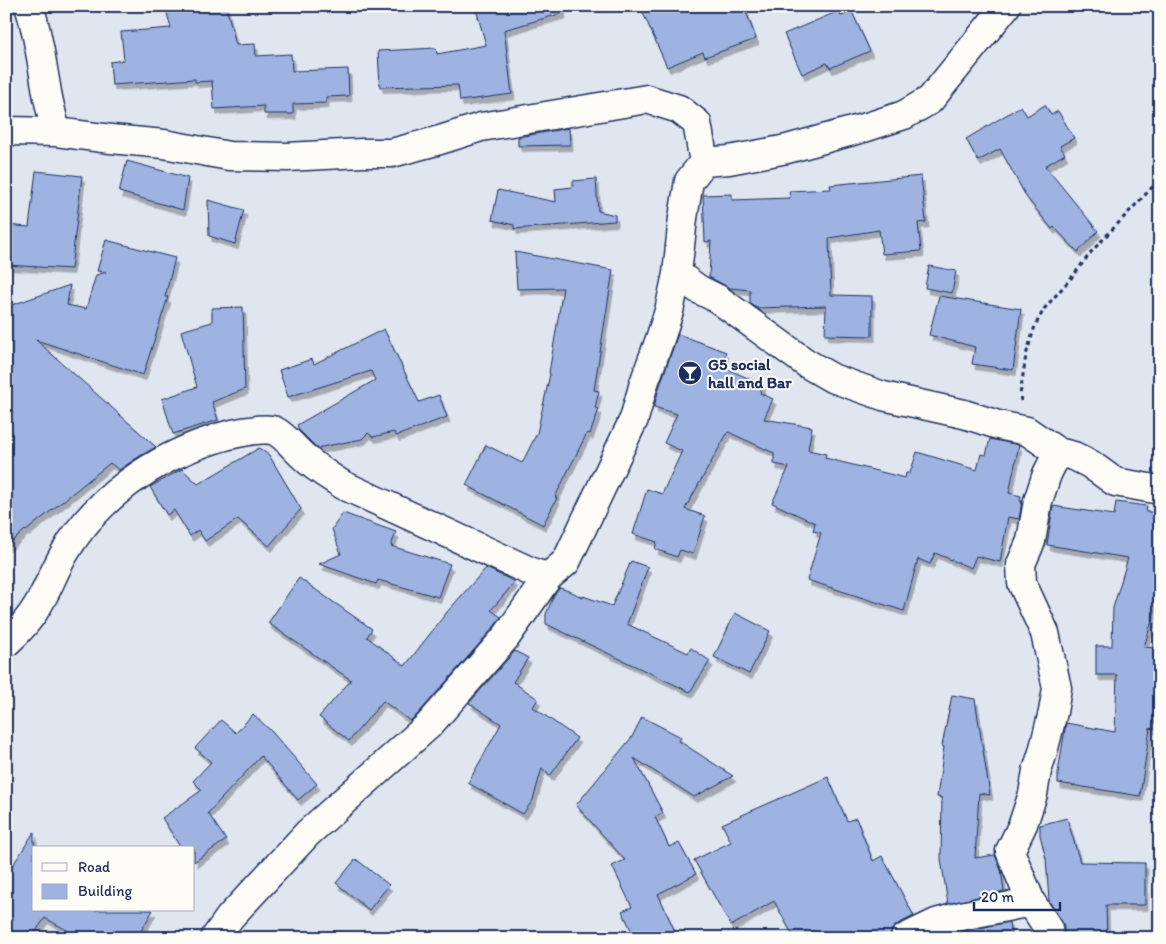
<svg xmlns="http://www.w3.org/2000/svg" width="1166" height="944" font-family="Itim,sans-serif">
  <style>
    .building { fill: #9eb3e1; stroke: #1b2f5e; filter: url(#shadow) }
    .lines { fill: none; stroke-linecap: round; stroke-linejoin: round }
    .minor-casing { stroke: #1b2f5e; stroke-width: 31 }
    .path { stroke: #1b2f5e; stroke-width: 3; stroke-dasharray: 4 4; stroke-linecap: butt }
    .minor { stroke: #fdfcf7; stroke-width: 28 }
    .labels { text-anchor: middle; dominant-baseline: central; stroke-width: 4; stroke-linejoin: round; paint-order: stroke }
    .poi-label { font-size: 16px; font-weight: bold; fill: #1b2f5e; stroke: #fdfcf7; text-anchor: start }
  </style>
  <defs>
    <filter id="shadow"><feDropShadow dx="3" dy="5.5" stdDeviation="0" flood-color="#0004"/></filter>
  </defs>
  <rect width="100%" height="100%" fill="#e0e6f0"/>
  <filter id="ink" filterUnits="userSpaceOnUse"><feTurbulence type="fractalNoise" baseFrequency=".02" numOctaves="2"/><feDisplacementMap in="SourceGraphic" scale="10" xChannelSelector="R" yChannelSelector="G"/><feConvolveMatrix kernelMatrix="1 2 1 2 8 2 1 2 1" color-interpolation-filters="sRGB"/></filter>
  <g filter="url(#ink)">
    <!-- building -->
    <path class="building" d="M 165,6 L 226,6 L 236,45 L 255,44 L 256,56 L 291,54 L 292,71 L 348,69 L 349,96 L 326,97 L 326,103 L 293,104 L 293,114 L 264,114 L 264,106 L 214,109 L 212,81 L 195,82 L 195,79 L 112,85 L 110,62 L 124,60 L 121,32 L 171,28 Z
      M 475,6 L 562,6 L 563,13 L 504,30 L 512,94 L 460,101 L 458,85 L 380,87 L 378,51 L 436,48 L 437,54 L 486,45 Z
      M 640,6 L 744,6 L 756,39 L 705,57 L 703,52 L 667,67 Z
      M 839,11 L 841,16 L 852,12 L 870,51 L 830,68 L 827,63 L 802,74 L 784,34 Z
      M 1045,105 L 1051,115 L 1058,111 L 1074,138 L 1060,146 L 1065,154 L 1045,166 L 1098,231 L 1078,252 L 1054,227 L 1052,229 L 1027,198 L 1000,149 L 978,161 L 966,139 L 1021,106 L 1027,116 Z
      M 569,128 L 570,145 L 518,146 L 518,137 Z
      M 127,161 L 188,178 L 183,210 L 119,192 Z
      M 36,171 L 82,176 L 71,269 L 6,265 L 6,225 L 29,227 Z
      M 921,176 L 926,222 L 918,223 L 921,251 L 882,254 L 879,230 L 829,238 L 831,295 L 872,296 L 872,336 L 825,335 L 826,306 L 756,308 L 750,303 L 750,290 L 730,288 L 709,277 L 711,241 L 705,242 L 703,195 L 732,194 L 732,200 L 790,198 L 789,191 L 831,189 L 830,185 Z
      M 596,179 L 598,211 L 615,215 L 615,221 L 514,229 L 514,225 L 492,220 L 498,190 L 556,202 L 555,189 L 573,187 L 573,181 Z
      M 208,200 L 244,210 L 235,244 L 209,236 Z
      M 106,240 L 175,258 L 165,297 L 168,297 L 143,375 L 36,340 L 156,447 L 140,456 L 119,470 L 110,463 L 26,531 L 25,530 L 6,547 L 6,307 L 70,285 L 67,305 L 86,309 L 96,275 L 106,272 L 97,271 Z
      M 515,252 L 613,270 L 594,390 L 599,391 L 595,408 L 599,409 L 590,434 L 587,433 L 555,497 L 557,498 L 543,525 L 466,485 L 486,445 L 522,463 L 537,433 L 550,374 L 549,373 L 563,288 L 517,289 Z
      M 929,266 L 956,271 L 952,293 L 925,288 Z
      M 939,296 L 1021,309 L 1013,370 L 972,364 L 975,347 L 929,335 Z
      M 243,307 L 245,389 L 212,402 L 218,420 L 173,434 L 162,399 L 197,387 L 181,331 L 212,322 L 212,308 Z
      M 384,329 L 419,402 L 439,395 L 447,417 L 396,436 L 394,432 L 373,437 L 368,433 L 362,439 L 317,448 L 299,430 L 297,425 L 375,380 L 371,371 L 288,397 L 279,370 L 312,359 L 314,364 Z
      M 678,334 L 726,352 L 721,366 L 763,385 L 760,393 L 773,399 L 764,419 L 812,427 L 808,450 L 826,454 L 825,458 L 905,478 L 906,473 L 910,473 L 917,452 L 977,470 L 981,454 L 986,455 L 990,439 L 1019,445 L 1009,493 L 1021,496 L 1020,501 L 1022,501 L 1019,519 L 1008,517 L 1000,562 L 976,556 L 971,568 L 935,553 L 930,564 L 918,559 L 904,611 L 807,580 L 821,533 L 813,531 L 815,523 L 772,503 L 789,467 L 774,464 L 774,453 L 728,432 L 685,509 L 705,516 L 693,554 L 680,550 L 677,557 L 655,549 L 657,542 L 633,534 L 647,489 L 662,494 L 682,451 L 664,443 L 677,414 L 654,407 L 659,388 Z
      M 259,448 L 269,455 L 301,509 L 269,546 L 238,519 L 205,541 L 198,530 L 190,536 L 174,510 L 167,515 L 150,487 L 182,469 L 198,484 Z
      M 1116,502 L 1147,506 L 1146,512 L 1160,512 L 1160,594 L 1144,647 L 1157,648 L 1154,729 L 1150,728 L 1140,796 L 1058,783 L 1058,773 L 1066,723 L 1115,732 L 1117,675 L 1096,675 L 1096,646 L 1112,646 L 1113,608 L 1128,558 L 1047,545 L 1053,506 L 1114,515 Z
      M 343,513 L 396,532 L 391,546 L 450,564 L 438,597 L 378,580 L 376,584 L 319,564 L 341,554 L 332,529 Z
      M 631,561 L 648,567 L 627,624 L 688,653 L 691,648 L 710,661 L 690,692 L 546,624 L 546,614 L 554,595 L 560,588 L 574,593 L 583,598 L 583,596 L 612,606 Z
      M 486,568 L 515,582 L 491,610 L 501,617 L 494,627 L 418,714 L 410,721 L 383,701 L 349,741 L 319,717 L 351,680 L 268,623 L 299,578 L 372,629 L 367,637 L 405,666 L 447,612 Z
      M 735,613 L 770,631 L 749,674 L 714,657 Z
      M 515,651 L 528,658 L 513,682 L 538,699 L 533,707 L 577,738 L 550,776 L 542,768 L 533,800 L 523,814 L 468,783 L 501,724 L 469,703 Z
      M 952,695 L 975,699 L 990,795 L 979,793 L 975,858 L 995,855 L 1001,870 L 1004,891 L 948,904 L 941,859 L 942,798 L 937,797 L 944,747 L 942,746 Z
      M 253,714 L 272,732 L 317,784 L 298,800 L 261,756 L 208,813 L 226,840 L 194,862 L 194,848 L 181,848 L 162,818 L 202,790 L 193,781 L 211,762 L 195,748 L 221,720 L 236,733 Z
      M 642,717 L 681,737 L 679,741 L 733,776 L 694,797 L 634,758 L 663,813 L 655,817 L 669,847 L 679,843 L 696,874 L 658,894 L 678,938 L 635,938 L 622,911 L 632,907 L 612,866 L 625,860 L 576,805 L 632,737 Z
      M 828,777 L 847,821 L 856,818 L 873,861 L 882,856 L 914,916 L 898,924 L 892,929 L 890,938 L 794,938 L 774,901 L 731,926 L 694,860 L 731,842 L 722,824 Z
      M 1067,818 L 1080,862 L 1145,863 L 1145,905 L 1106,905 L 1107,938 L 1064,938 L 1064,926 L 1061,920 L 1049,901 L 1046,859 L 1040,835 L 1040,825 Z
      M 34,832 L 34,910 L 153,910 L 137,938 L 81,938 L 45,918 L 31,938 L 6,938 L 6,876 Z
      M 356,859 L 389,885 L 369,910 L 336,883 Z
      M 1009,922 L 1011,938 L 953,938 L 952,935 L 965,931 Z"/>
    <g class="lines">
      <!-- minor casing -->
      <g class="minor-casing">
        <path id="minor" d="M 29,6 C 38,32 41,59 46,86 C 48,102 53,117 56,132
          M 6,131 L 56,132 L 111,139 L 164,144 L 229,156 L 287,157 L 362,153 L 392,153 L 440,140 L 481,127 L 647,99 L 679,109 L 697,123 L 704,162
          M 677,274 L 698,289 L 718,299 L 806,363 L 832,378 L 883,396 L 964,414 L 998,425 L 1027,431 L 1058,452 L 1074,456 L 1090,464 L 1115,482 L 1160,490
          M 6,643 C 18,632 30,619 38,605 C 48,589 54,571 64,554 C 96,498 154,458 215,439 C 226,435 264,426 275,431 C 284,435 295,449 303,456 C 315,468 329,476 343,485 L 534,573 L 548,577
          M 215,938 L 230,917 L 308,833 L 429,725 L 506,637 L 548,577 L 566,562 L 634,419 L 644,383 L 660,339 L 669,311 L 677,274 L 683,218 L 689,181 L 704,162 L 729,160 L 787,149 L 867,127 L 904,115 L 930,100 L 1006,6
          M 905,938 L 936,923 L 961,916 L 1031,902
          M 1049,938 L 1048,928 L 1031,902 L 1010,851 L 1023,824 L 1033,794 L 1037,771 L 1043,752 L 1053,712 L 1057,688 L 1045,633 L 1022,583 L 1021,564 L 1031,541 L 1038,501 L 1047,474 L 1058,452"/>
      </g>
      <!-- path -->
      <path class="path" d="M 1021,401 L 1020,395 L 1026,355 L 1035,326 L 1044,309 L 1072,277 L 1092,251 L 1160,179"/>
      <!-- minor -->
      <use href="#minor" class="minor"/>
    </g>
  </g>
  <!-- icons -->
  <defs>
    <g id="bar-disc" transform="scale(1.25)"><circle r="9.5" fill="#1b2f5e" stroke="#fdfcf7"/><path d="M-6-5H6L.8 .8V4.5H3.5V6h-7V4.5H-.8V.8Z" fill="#fff"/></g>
  </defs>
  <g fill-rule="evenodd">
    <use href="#bar-disc" x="690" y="373"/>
  </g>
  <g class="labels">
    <!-- poi labels -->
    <g class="poi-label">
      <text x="708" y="364">G5 social<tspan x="708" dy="18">hall and Bar</tspan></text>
    </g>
  </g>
  <!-- margin -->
  <rect width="1166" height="944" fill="none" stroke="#fdfcf7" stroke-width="25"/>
  <rect x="12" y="12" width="1141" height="919" fill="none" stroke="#1b2f5e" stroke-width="2" filter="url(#ink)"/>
  <!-- legend -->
  <rect x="32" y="846" width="162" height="65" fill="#fdfcf7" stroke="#a3aaba"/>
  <rect x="42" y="863" width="25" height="8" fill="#fdfcf7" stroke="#a3aaba"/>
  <text x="78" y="872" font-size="15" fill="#1b2f5e">Road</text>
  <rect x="42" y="884" width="25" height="15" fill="#9eb3e1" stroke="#a3aaba"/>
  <text x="78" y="896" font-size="15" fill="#1b2f5e">Building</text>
  <!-- scale -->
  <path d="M974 902v8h86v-8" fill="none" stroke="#1b2f5e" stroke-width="2.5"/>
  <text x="981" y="902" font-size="15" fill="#1b2f5e" stroke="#fdfcf7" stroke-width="4" paint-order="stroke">20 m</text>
</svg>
